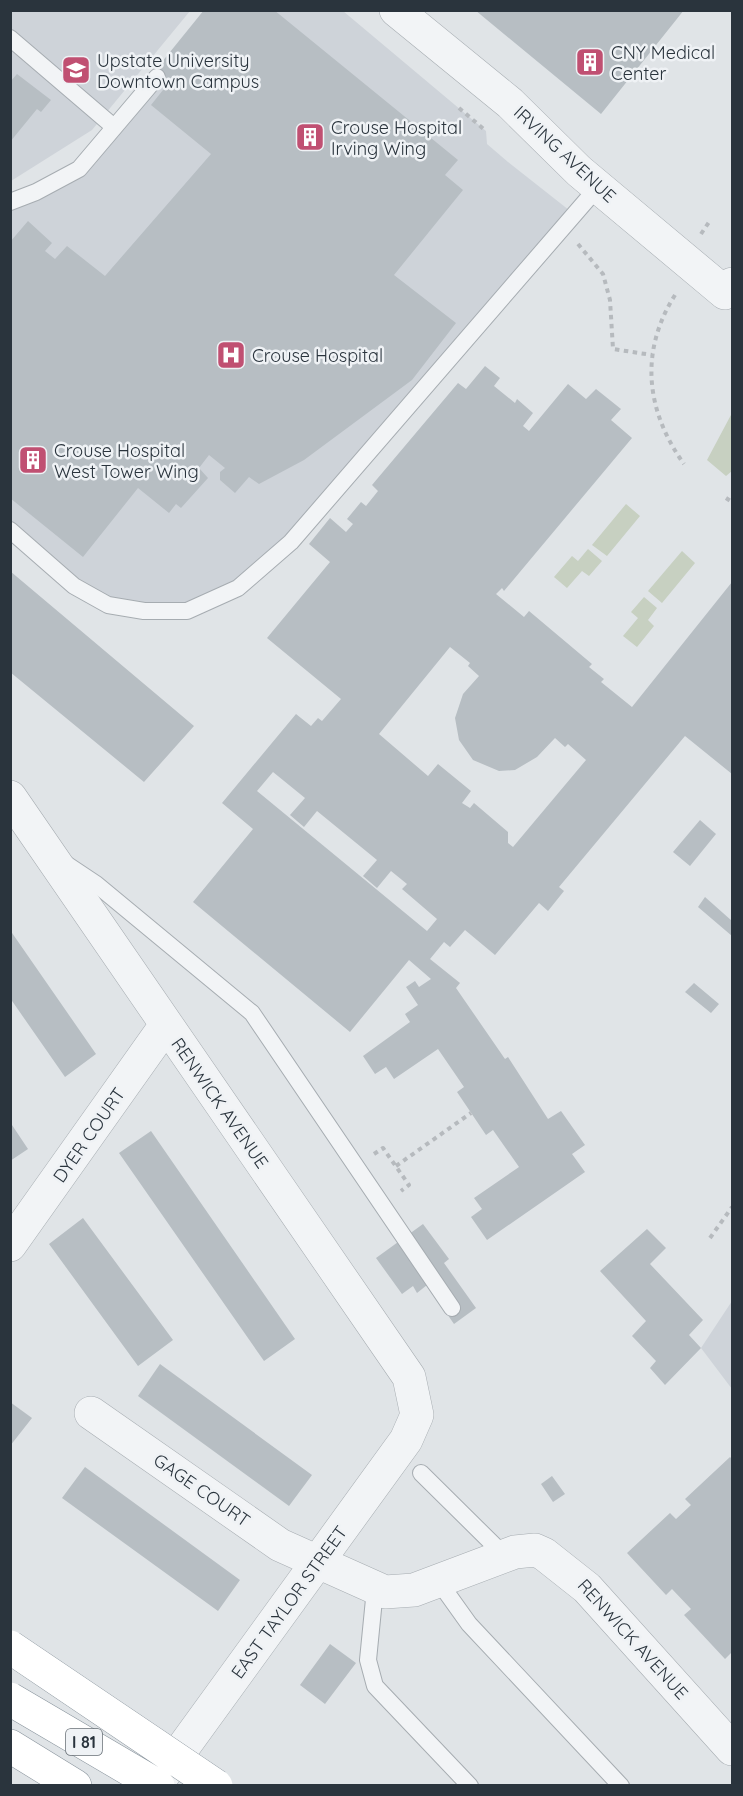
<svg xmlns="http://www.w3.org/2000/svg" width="743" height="1796" font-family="Quicksand,sans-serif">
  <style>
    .built { fill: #ced3d9 }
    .green { fill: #c7d0c1 }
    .building { fill: #b7bec3; fill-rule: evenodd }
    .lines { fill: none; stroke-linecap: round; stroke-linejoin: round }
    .service-casing { stroke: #a6acb1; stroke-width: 18 }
    .minor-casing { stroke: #a6acb1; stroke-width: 34 }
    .tertiary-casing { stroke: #a6acb1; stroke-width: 34 }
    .motorway-casing { stroke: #88939c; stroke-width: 34 }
    .path { stroke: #b6babe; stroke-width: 4; stroke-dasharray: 4.5 4.5; stroke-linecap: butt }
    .service { stroke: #f2f4f6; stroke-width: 16 }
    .minor { stroke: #f2f4f6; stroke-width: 33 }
    .tertiary { stroke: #f2f4f6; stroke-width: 33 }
    .motorway { stroke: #fff; stroke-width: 33 }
    .motorway-bridge-casing { stroke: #88939c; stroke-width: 34; stroke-linecap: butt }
    .motorway-bridge { stroke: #fff; stroke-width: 33 }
    .labels { text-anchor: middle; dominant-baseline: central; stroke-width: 5; stroke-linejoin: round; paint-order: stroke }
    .shield { fill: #eff2f5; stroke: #656d74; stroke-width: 1.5 }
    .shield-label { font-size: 16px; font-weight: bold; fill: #2a343d }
    .poi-label { font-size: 18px; fill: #2a343d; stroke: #eff2f5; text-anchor: start }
    .street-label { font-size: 18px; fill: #2a343d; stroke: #eff2f5 }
  </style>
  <rect width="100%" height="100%" fill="#e0e4e7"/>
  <!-- built -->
  <path class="built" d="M 11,11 L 190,11 L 92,130 L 11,181 Z
    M 212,11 L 343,11 L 486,131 L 487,144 L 508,162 L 574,214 L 330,497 L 238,588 L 187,611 L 108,605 L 11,530 L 11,202 L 79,169 Z
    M 732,1301 L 732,1389 L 701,1348 Z"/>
  <!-- green -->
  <path class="green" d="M 732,413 L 732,471 L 726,476 L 707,460 Z
    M 626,504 L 640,516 L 607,556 L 592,545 Z
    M 588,549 L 602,561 L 589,576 L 582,571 L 567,588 L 554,577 L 572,556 L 578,561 Z
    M 682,551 L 695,563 L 662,603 L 648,591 Z
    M 644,597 L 657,608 L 648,620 L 654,626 L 637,647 L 623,636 L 638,618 L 631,612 Z"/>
  <!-- building -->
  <path class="building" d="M 204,10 L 274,10 L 458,160 L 445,175 L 463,190 L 394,275 L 456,323 L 412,380 L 304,460 L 259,484 L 249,477 L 235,493 L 220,480 L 220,472 L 225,468 L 209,455 L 199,468 L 208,478 L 181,508 L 176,504 L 169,513 L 138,488 L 83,557 L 10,498 L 10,242 L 28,221 L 52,243 L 45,251 L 55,259 L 67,246 L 105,276 L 211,154 L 151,105 L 167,85 L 153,73 Z
    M 475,10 L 684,10 L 601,114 Z
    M 17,74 L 51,100 L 41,112 L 37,109 L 10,142 L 10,82 Z
    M 485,366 L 500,378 L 494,386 L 515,403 L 517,399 L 533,413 L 523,426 L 529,431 L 568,384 L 586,399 L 596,389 L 621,409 L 611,420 L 632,438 L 504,591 L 502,588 L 496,594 L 524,617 L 529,611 L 592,664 L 589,667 L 604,679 L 601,682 L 632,707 L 732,582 L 732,774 L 685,736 L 559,887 L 564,891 L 548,911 L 539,903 L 495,955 L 465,930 L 450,947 L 444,942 L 430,959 L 460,983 L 456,988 L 505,1059 L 508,1057 L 548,1119 L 561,1111 L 585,1145 L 572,1154 L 585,1172 L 487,1240 L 471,1217 L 482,1209 L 474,1198 L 519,1167 L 493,1130 L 486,1135 L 457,1092 L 464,1087 L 438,1049 L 394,1079 L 386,1067 L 375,1074 L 363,1056 L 410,1022 L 405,1014 L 418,1005 L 406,987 L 415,981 L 419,987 L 431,979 L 409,960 L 350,1032 L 193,902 L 253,829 L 222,803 L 296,714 L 311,726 L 318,718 L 322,721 L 341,699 L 267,638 L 330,562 L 309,544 L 330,518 L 346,532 L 353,524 L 347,519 L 361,502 L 366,506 L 378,491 L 372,485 L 458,383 L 466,389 ZM 450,647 L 470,663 L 468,666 L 479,676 L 463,694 L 455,718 L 459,740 L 473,760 L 499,771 L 515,770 L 537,757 L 555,738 L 565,747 L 568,744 L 586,760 L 513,847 L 508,843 L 508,832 L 474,803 L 470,808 L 462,803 L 471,791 L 438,764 L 428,776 L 379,734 ZM 273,772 L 305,798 L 290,815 L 304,827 L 317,811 L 377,860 L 363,876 L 377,888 L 391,871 L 407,884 L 402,889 L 437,919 L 427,931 L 257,791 Z
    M 10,571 L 194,726 L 144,782 L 10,672 Z
    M 700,820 L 716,834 L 690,866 L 673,852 Z
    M 705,897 L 732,921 L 732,936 L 698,907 Z
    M 10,930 L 96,1054 L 65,1077 L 10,998 Z
    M 694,983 L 719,1004 L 711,1013 L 685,992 Z
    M 10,1122 L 28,1149 L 10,1161 Z
    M 151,1131 L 295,1339 L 264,1361 L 119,1153 Z
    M 83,1218 L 173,1340 L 138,1366 L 49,1244 Z
    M 423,1224 L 449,1259 L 444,1263 L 476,1308 L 454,1324 L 427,1285 L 417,1293 L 413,1286 L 402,1294 L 376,1258 Z
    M 647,1229 L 666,1248 L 650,1264 L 703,1320 L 689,1335 L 701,1348 L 665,1385 L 650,1368 L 656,1361 L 632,1336 L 646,1321 L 600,1271 Z
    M 160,1364 L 312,1475 L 289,1506 L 138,1396 Z
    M 10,1402 L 32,1418 L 10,1446 Z
    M 730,1457 L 732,1459 L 732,1652 L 725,1659 L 684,1615 L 691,1609 L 672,1589 L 666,1595 L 627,1553 L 670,1513 L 676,1519 L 691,1505 L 685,1499 Z
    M 85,1467 L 240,1580 L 218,1611 L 62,1498 Z
    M 552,1476 L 565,1494 L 553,1502 L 541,1484 Z
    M 330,1644 L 356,1663 L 325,1704 L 300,1685 Z"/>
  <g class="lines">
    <!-- service casing -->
    <g class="service-casing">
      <path id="service" d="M 10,38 L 114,127
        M 10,202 L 36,192 L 79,169 L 157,77
        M 10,530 L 74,586 L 108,605 L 144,611 L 187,611 L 238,588 L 291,542 L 598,187
        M 66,864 L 96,884 L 252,1013 L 452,1308
        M 421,1473 L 504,1555
        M 439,1582 L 469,1624 L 621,1786
        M 375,1589 L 368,1660 L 375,1686 L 470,1786"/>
    </g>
    <!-- minor casing -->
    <g class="minor-casing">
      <path id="minor" d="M 10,797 L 409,1377 L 417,1415 L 406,1440 L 158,1782
        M 10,1245 L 166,1025
        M 91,1413 L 280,1545 L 385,1592 L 414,1590 L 515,1552 L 535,1550 L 544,1554 L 587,1588 L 732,1749"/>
    </g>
    <!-- tertiary casing -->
    <g class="tertiary-casing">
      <path id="tertiary" d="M 396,10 L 510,103 L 579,171 L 725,293 L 732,284"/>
    </g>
    <!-- motorway casing -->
    <g class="motorway-casing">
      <path id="motorway" d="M 10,1746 L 75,1786"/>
    </g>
    <!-- path -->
    <path class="path" d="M 459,108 L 486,131
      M 701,234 L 709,222
      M 578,244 L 603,274 L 610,300 L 613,349 L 652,355
      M 675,295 C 639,352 646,411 684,464
      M 726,498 L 732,502
      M 374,1154 L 383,1148 L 409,1185 L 401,1191
      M 396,1166 L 471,1113
      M 710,1238 L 732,1207"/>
    <!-- service -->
    <use href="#service" class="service"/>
    <!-- minor -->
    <use href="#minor" class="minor"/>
    <!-- tertiary -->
    <use href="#tertiary" class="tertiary"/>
    <!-- motorway -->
    <use href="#motorway" class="motorway"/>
    <!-- motorway-bridge casing -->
    <g class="motorway-bridge-casing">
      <path id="motorway-bridge" d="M 10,1647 L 216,1786
        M 10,1699 L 158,1786"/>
    </g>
    <!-- motorway-bridge -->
    <use href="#motorway-bridge" class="motorway-bridge"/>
  </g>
  <!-- icons -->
  <defs>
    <g id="building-square" transform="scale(1.5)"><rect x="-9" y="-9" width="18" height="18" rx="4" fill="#c05072" stroke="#eff2f5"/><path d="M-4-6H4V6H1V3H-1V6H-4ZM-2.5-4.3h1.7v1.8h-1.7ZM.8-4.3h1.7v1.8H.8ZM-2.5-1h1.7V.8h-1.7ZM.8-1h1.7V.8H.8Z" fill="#fff"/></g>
    <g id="university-square" transform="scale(1.5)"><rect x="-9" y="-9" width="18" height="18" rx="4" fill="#c05072" stroke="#eff2f5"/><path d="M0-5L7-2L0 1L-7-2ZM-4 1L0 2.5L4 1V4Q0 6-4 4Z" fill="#fff"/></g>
    <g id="hospital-square" transform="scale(1.5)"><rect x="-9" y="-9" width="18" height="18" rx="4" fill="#c05072" stroke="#eff2f5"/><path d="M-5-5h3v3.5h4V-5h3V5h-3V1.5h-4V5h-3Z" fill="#fff"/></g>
  </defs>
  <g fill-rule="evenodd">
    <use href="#building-square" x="590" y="62"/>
    <use href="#university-square" x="76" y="70"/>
    <use href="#building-square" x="310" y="137"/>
    <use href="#hospital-square" x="231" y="355"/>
    <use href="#building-square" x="33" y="460"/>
  </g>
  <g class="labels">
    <!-- shield labels -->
    <rect class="shield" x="66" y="1729" width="36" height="26" rx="4.5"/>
    <g class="shield-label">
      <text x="84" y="1742">I 81</text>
    </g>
    <!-- poi labels -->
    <g class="poi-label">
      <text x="611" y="52">CNY Medical<tspan x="611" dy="21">Center</tspan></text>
      <text x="97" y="60">Upstate University<tspan x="97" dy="21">Downtown Campus</tspan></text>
      <text x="331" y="127">Crouse Hospital<tspan x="331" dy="21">Irving Wing</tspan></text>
      <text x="252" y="355">Crouse Hospital</text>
      <text x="54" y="450">Crouse Hospital<tspan x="54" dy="21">West Tower Wing</tspan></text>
    </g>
    <!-- street labels -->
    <g class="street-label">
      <text transform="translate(565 154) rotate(43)">IRVING AVENUE</text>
      <text transform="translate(220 1103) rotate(55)">RENWICK AVENUE</text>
      <text transform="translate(89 1135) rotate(-55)">DYER COURT</text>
      <text transform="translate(202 1490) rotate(35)">GAGE COURT</text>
      <text transform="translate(289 1602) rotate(-54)">EAST TAYLOR STREET</text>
      <text transform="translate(633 1639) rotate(48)">RENWICK AVENUE</text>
    </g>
  </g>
  <!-- border -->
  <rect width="743" height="1796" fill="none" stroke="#2a343d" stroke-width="24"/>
</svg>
